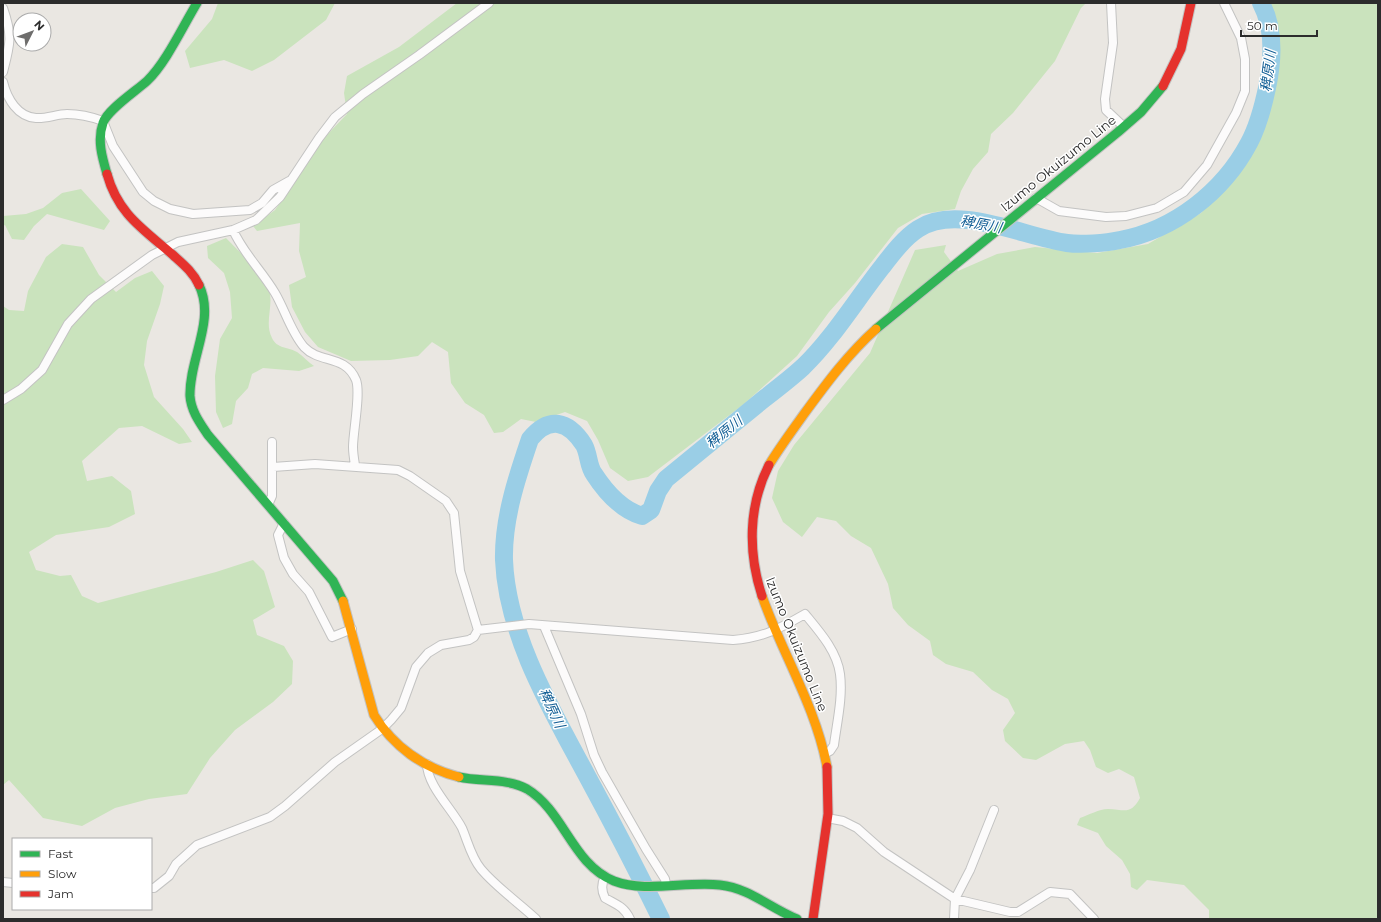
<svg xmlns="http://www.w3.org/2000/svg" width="1381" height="922" font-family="Montserrat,'Noto Sans JP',sans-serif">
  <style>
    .green { fill: #cae3bd }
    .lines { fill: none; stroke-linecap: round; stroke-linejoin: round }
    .river { stroke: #9acee6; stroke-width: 18 }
    .street-casing { stroke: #c3c3c2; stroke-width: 10 }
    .fast-casing { stroke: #c3c3c2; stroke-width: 11 }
    .slow-casing { stroke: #c3c3c2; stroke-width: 11 }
    .jam-casing { stroke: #c3c3c2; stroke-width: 11 }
    .street { stroke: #fcfbfb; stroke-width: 8 }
    .fast { stroke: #30b455; stroke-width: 9 }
    .slow { stroke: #ff9f0a; stroke-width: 9 }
    .jam { stroke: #e5322d; stroke-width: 9 }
    .labels { text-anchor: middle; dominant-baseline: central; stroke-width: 3; stroke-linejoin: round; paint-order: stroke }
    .street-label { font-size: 13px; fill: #2c2c2c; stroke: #fff }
    .water-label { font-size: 14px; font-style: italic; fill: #156197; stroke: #fff }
  </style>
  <rect width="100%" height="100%" fill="#eae7e2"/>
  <!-- green -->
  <path class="green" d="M 218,3 L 335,3 L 326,20 L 274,60 L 252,71 L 224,60 L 190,68 L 185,51 L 212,19 Z
    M 457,3 L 1086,3 L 1081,8 L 1055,61 L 1013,113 L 991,134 L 988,152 L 973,169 L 961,191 L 955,209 L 922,214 L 898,228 L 855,283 L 829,312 L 797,356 L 744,404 L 648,477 L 628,481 L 610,468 L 598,440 L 587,421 L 565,412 L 536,422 L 521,419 L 503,432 L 494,433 L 484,415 L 465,403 L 451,383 L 448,352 L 432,342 L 418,356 L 390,360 L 351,361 L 318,347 L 305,332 L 292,307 L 289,285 L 306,277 L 299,251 L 300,223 L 257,231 L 253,226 L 275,210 L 325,137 L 347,114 L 344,93 L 347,76 L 399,47 Z
    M 1268,3 L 1378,3 L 1378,919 L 1209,919 L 1209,910 L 1184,885 L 1147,880 L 1137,890 L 1131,887 L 1130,874 L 1122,860 L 1106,846 L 1098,833 L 1077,825 L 1080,818 C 1089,815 1099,809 1108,809 C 1124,809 1130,816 1140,798 L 1134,777 L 1119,769 L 1108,773 L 1096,767 L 1090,750 L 1084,741 L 1065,744 L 1036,760 L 1023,758 L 1005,741 L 1003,730 L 1015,713 L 1008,699 L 992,690 L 973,672 L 946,664 L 933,655 L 930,641 L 908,625 L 893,608 L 888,584 L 871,548 L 851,536 L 836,521 L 817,517 L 802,537 L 783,522 L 772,498 L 778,471 L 794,445 L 870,353 L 915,250 L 946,245 L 944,252 L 958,271 L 997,254 L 1035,247 L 1097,253 L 1148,244 L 1201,213 L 1237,172 L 1264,126 L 1278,72 L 1278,28 Z
    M 81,189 L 110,221 L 104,230 L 47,214 L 34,226 L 24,240 L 12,239 L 5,225 L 3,226 L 3,216 L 26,214 L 43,208 L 62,193 Z
    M 226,238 C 240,253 261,270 269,290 C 274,305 264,323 272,338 C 277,349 289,347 297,352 C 303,356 308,362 314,366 L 299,371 L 263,368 L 252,374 L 248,388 L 236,401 L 232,424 L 223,428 L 216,412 L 215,376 L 220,339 L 232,318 L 230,292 L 224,273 L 208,258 L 207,246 Z
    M 62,244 L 83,247 L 99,275 L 116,292 L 135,278 L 152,271 L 164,286 L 160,304 L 147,341 L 144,365 L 154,397 L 183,429 L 192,442 L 179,444 L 142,426 L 119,428 L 82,461 L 87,481 L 112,476 L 131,491 L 135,514 L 109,527 L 56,535 L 29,552 L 36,570 L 60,576 L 71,575 L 82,596 L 98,603 L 216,572 L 253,560 L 264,571 L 275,607 L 253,620 L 257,635 L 284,646 L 293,661 L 292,684 L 273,702 L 235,730 L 210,758 L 187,794 L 149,799 L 115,808 L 82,826 L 43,818 L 9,780 L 3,785 L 3,306 L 9,310 L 24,311 L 28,291 L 46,257 Z"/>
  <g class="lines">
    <!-- river -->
    <path class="river" d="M 661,919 C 637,870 612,822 586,774 C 551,709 507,635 504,560 C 503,519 517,477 530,439 C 549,416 568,420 584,445 C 589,454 588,466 594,474 C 605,491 622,510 642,516 L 651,510 L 658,491 L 666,479 C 699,452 732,425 765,398 C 778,388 791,378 803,367 C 833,338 856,300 882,267 C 892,254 904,238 918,229 C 957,203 1024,237 1067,243 C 1081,245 1106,243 1120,240 C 1174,230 1223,192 1249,143 C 1258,126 1263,107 1267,88 C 1273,60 1275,29 1261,3"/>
    <!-- street casing -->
    <g class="street-casing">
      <path id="street" d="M 1111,3 L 1113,43 L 1105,99 L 1106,110 L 1123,126
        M 3,8 C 13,36 10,45 3,72
        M 3,82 C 7,99 18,117 36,118 C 46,119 57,114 67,114 C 79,114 92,117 103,121 L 113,146 L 143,192 L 154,201 L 170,209 L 193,214 L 250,210 L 262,203 L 273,190 L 289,181
        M 1036,198 L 1059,211 L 1106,217 L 1126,216 L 1157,208 L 1184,192 L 1207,165 L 1236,113 L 1245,91 L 1245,59 L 1241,38 L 1224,3
        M 233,230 C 243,253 262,271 275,293 C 285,310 291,332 304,347 C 320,364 345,354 356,380 C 361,393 353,432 353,447 C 353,453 354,459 355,465
        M 3,400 L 21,389 L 42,370 L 68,324 L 91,299 L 152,255 L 178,242 L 233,230 L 256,220 L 280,197 L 319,138 L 335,117 L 363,94 L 419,55 L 489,3
        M 273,467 L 315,464 L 398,470 L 410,476 L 446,501 L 454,513 L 460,571 L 478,630
        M 268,505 L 272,496 L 272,442
        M 284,523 L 278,535 L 284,558 L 293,574 L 309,592 L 332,637 L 352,629
        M 544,626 L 581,714 L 594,755 L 602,772 L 646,849 L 665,879 L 666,884
        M 478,630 L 529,624 L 733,640 C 762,638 779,629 805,614 C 819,631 837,651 840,674 C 843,697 837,722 834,745 L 830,751 L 824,754
        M 427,764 C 427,785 452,809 462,828 C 468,842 471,857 481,869 C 496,887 519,903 536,919
        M 827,818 L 843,821 L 857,828 L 884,852 L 955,899 L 1010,912 L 1018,912 L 1050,892 L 1070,894 L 1094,919
        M 605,877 C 601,884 601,890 605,898 C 615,904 624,906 630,919
        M 3,882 L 13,883
        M 151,888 L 154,888 L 169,876 L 176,864 L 197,845 L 270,817 L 285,806 L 335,762 L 382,729 L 391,720 L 401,708 L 416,667 L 428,653 L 441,645 L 469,640 L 474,637 L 478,630
        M 954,919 L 955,899 L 970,870 L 994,810"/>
    </g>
    <!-- fast casing -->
    <g class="fast-casing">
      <path id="fast" d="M 107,174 C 102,157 97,140 103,123 C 107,110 136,91 147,81 C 166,63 183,26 197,3
        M 199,285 C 216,320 189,359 190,396 C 191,411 200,423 208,435 L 333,581 L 343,601
        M 876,329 L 1118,132 L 1141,112 L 1163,86
        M 459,777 C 481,782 507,778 527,789 C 564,811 572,864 614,881 C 645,893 687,881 720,885 C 749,888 770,908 797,919"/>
    </g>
    <!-- slow casing -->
    <g class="slow-casing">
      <path id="slow" d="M 769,465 C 780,447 792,431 804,414 C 826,384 848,354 876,329
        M 762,596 C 782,653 816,707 827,767
        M 343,601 L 374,715 C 393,746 423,768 459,777"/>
    </g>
    <!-- jam casing -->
    <g class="jam-casing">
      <path id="jam" d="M 1163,86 L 1181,49 L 1191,3
        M 107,174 C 118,214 143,229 173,255 C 183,264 193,272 199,285
        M 762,596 C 748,553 748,506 769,465
        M 813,919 L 828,814 L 827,767"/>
    </g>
    <!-- street -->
    <use href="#street" class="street"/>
    <!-- fast -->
    <use href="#fast" class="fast"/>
    <!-- slow -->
    <use href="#slow" class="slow"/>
    <!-- jam -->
    <use href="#jam" class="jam"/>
  </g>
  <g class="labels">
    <!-- street labels -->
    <g class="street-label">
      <text transform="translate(1058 163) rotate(-39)">Izumo Okuizumo Line</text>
      <text transform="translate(797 644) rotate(68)">Izumo Okuizumo Line</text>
    </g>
    <!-- water labels -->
    <g class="water-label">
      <text transform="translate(1268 71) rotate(-83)">稗原川</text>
      <text transform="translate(981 224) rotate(10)">稗原川</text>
      <text transform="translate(724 432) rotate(-39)">稗原川</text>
      <text transform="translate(552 708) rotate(65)">稗原川</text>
    </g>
  </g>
  <!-- border -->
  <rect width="1381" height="922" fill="none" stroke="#2c2c2c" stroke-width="8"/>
  <!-- legend -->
  <rect x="12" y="838" width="140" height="72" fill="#ffffff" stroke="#ababab"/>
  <rect x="20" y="851" width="20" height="6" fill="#30b455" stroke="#ababab"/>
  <text x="48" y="858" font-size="12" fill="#2c2c2c">Fast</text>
  <rect x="20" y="871" width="20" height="6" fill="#ff9f0a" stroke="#ababab"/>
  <text x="48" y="878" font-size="12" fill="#2c2c2c">Slow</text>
  <rect x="20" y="891" width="20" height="6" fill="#e5322d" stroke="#ababab"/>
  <text x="48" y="898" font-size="12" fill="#2c2c2c">Jam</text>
  <!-- north arrow -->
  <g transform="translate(32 32) rotate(48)"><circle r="19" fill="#ffffff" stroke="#ababab"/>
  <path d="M0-3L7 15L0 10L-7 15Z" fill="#6e6d6c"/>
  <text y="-6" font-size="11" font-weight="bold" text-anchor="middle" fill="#2c2c2c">N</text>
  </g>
  <!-- scale -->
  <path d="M1241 30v6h76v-6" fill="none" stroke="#2c2c2c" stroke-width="2"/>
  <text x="1247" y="30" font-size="12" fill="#2c2c2c" stroke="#ffffff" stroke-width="3" paint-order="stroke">50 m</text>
</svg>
